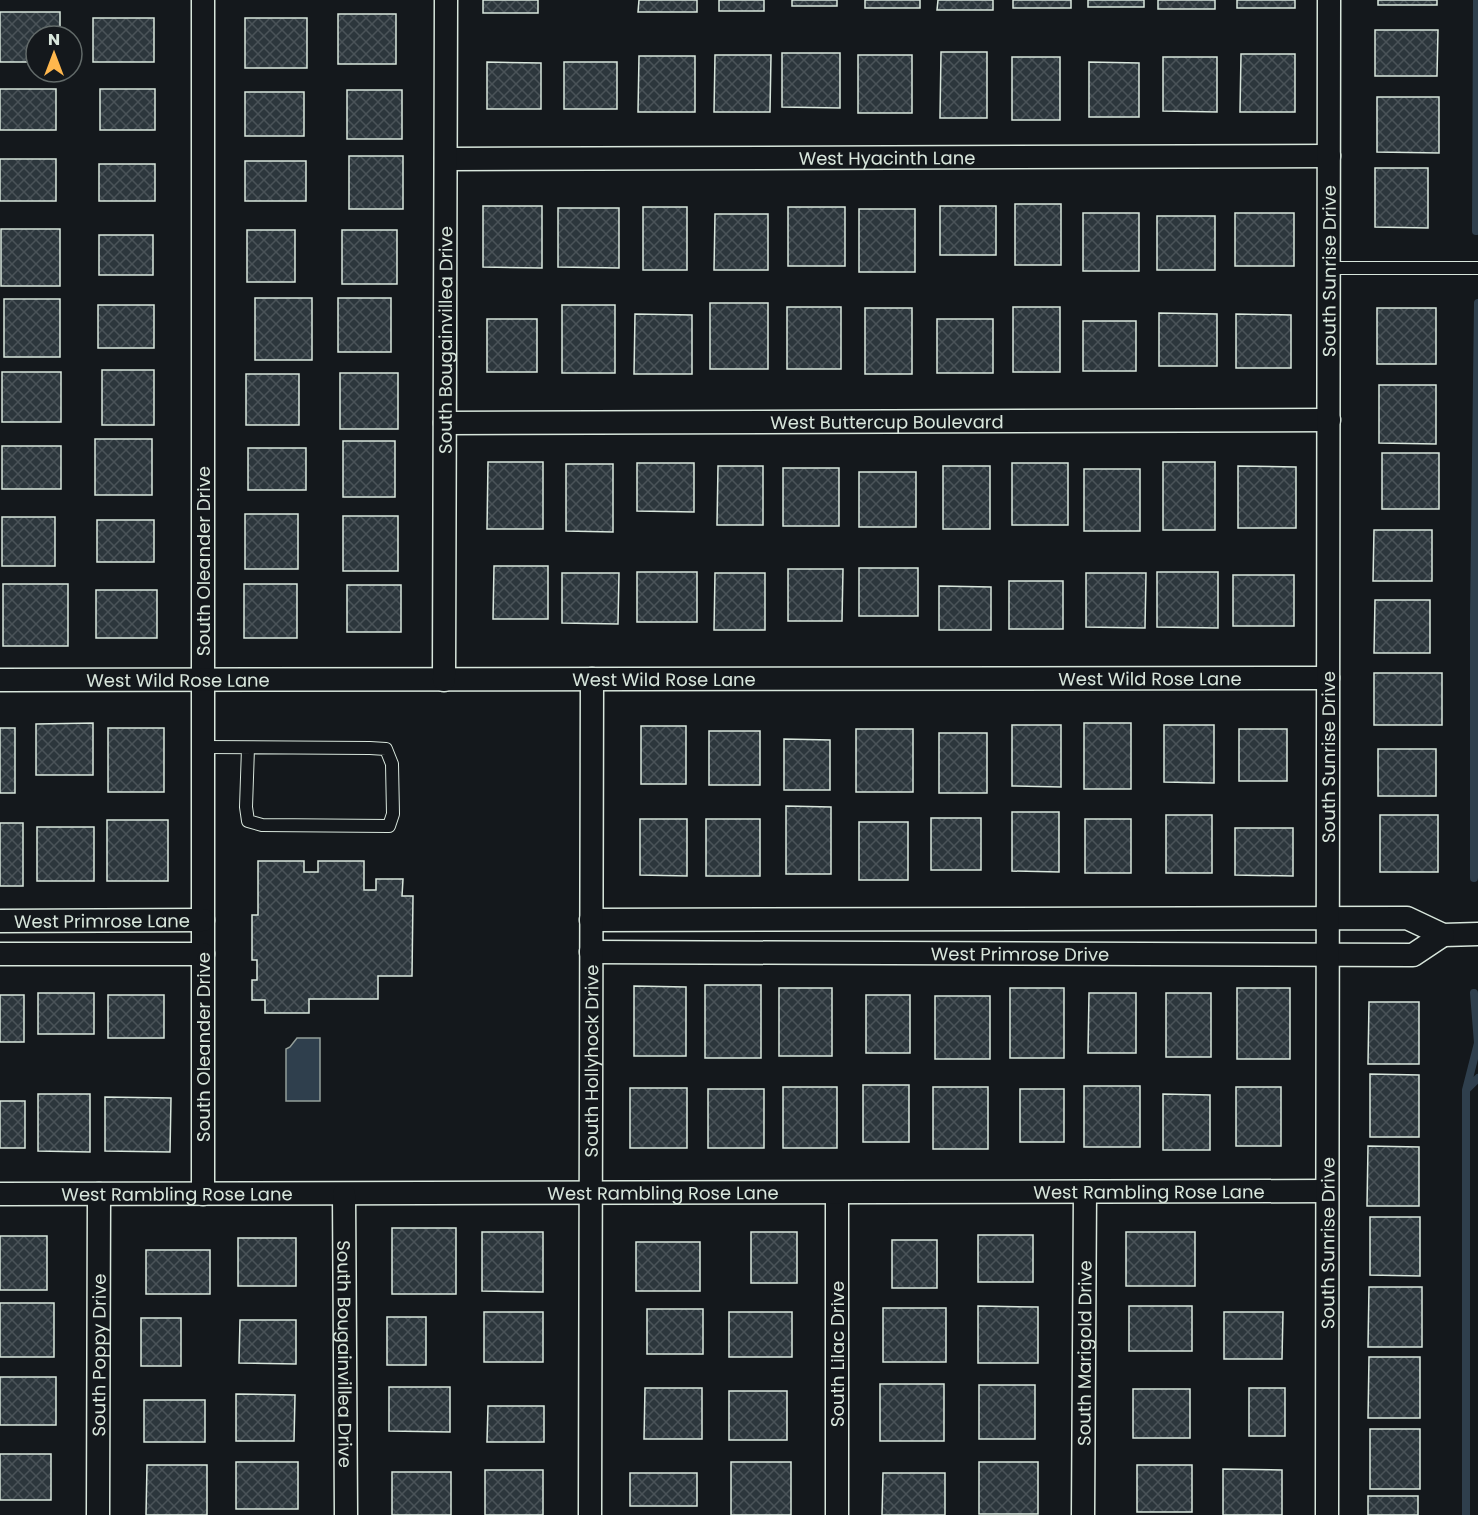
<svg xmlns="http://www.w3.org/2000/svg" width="1478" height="1515" font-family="Poppins,sans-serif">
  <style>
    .water { fill: #2f3f4d; stroke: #939e99; stroke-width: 1.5 }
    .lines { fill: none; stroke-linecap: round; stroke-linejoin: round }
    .stream { stroke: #2f3f4d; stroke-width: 8 }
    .building { fill: url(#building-cross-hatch); stroke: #d8e6dc; stroke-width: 1.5 }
    .service-casing { stroke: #d8e6dc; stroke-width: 14 }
    .minor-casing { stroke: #d8e6dc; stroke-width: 25 }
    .service { stroke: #14181c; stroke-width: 12 }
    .minor { stroke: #14181c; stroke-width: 22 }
    .labels { text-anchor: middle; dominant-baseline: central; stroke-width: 4.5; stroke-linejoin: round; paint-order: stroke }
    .street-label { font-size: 18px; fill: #d8e6dc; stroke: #14181c }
  </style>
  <defs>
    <pattern id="building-cross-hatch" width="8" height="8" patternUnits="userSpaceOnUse" patternTransform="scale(1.5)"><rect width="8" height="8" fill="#2c363c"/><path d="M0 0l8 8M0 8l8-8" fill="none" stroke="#4a5358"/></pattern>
  </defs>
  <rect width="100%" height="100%" fill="#14181c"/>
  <!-- water -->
  <path class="water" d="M 297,1038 L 320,1038 L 320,1101 L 286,1101 L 286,1049 L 290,1047 Z"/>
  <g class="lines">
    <!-- stream -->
    <path class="stream" d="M 1476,231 L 1477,0
      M 1474,878 L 1474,614 L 1478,303
      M 1467,1089 L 1478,1078
      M 1466,1515 L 1466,1090 L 1478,1043 L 1474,993"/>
  </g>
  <!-- building -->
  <path class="building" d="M 483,0 L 538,0 L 538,13 L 483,13 Z
    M 639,0 L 697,0 L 697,12 L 638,12 Z
    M 719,0 L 764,0 L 764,11 L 719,11 Z
    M 792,0 L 837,0 L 837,6 L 792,6 Z
    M 865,0 L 920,0 L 920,8 L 865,8 Z
    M 938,0 L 993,0 L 993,10 L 937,10 Z
    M 1013,0 L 1071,0 L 1071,8 L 1013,8 Z
    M 1088,0 L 1144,0 L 1144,7 L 1088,7 Z
    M 1158,0 L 1215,0 L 1215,9 L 1158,9 Z
    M 1237,0 L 1295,0 L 1295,8 L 1237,8 Z
    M 1378,0 L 1437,0 L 1437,5 L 1378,5 Z
    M 0,12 L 60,12 L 60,36 L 36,36 L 36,62 L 0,62 Z
    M 338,14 L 396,14 L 396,64 L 338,64 Z
    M 93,18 L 154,18 L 154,62 L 93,62 Z
    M 245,18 L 307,18 L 307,68 L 245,68 Z
    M 1375,30 L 1438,30 L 1437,76 L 1375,76 Z
    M 941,52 L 987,52 L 987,118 L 940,118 Z
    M 782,53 L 840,53 L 840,108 L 782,107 Z
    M 1241,54 L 1295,54 L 1295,112 L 1240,112 Z
    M 715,55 L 771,55 L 770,112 L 714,112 Z
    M 858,55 L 912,55 L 912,113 L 858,113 Z
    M 639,56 L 695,56 L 695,112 L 638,112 Z
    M 1012,57 L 1060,57 L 1060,120 L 1012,120 Z
    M 1163,57 L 1217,57 L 1217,112 L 1163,111 Z
    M 487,62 L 541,63 L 541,109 L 487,109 Z
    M 564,62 L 617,62 L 617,109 L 564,109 Z
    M 1089,62 L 1139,63 L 1139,117 L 1089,117 Z
    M 0,89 L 56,89 L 56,130 L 0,130 Z
    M 100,89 L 155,89 L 155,130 L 100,130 Z
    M 347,90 L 402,90 L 402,139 L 347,139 Z
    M 245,92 L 304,92 L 304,136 L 245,136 Z
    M 1377,97 L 1439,97 L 1439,153 L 1377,152 Z
    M 349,156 L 403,156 L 403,209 L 349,209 Z
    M 0,159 L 56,159 L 56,201 L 0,201 Z
    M 245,161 L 306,161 L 306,201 L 245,201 Z
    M 99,164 L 155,164 L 155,201 L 99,201 Z
    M 1375,168 L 1428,168 L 1428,228 L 1375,227 Z
    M 1015,204 L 1061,204 L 1061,265 L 1015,265 Z
    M 483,206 L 542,206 L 542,268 L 483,267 Z
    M 940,206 L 996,206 L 996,255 L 940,255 Z
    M 643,207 L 687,207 L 687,270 L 643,270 Z
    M 788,207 L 845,207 L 845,266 L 788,266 Z
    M 558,208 L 619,208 L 619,268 L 558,267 Z
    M 859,209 L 915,209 L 915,272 L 859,272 Z
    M 1083,213 L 1139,213 L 1139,271 L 1083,271 Z
    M 1235,213 L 1294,213 L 1294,266 L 1235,266 Z
    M 715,214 L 768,214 L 768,270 L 714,270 Z
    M 1157,216 L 1215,216 L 1215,270 L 1157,270 Z
    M 1,229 L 60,229 L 60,286 L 1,286 Z
    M 247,230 L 295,230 L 295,282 L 247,282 Z
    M 342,230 L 397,230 L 397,284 L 342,284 Z
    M 99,235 L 153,235 L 153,275 L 99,275 Z
    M 255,298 L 312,298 L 312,360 L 255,360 Z
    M 338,298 L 391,298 L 391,352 L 338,352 Z
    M 4,299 L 60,299 L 60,357 L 4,357 Z
    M 710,303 L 768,303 L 768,369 L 710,369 Z
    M 98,305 L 154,305 L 154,348 L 98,348 Z
    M 562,305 L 615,305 L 615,373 L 562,373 Z
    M 787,307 L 841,307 L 841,369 L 787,369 Z
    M 1013,307 L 1060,307 L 1060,372 L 1013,372 Z
    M 865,308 L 912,308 L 912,374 L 865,374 Z
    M 1377,308 L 1436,308 L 1436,364 L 1377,364 Z
    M 1159,313 L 1217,314 L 1217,366 L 1159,366 Z
    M 635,314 L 692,315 L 692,374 L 634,374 Z
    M 1236,314 L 1291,315 L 1291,368 L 1236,368 Z
    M 487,319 L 537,319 L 537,372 L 487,372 Z
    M 937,319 L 993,319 L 993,373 L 937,373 Z
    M 1083,321 L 1136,321 L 1136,371 L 1083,371 Z
    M 102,370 L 154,370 L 154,425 L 102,425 Z
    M 2,372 L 61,372 L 61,422 L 2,422 Z
    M 340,373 L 398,373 L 398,429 L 340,429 Z
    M 246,374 L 299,374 L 299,425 L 246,425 Z
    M 1379,385 L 1436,385 L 1436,444 L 1379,443 Z
    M 95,439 L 152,439 L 152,495 L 95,495 Z
    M 343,441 L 395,441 L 395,497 L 343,497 Z
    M 2,446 L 61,446 L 61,489 L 2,489 Z
    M 248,448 L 306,448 L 306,490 L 248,490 Z
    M 1382,453 L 1439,453 L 1439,509 L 1382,509 Z
    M 488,462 L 543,462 L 543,529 L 487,529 Z
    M 1163,462 L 1215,462 L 1215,530 L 1163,530 Z
    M 637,463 L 694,463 L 694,512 L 637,511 Z
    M 1012,463 L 1068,463 L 1068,525 L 1012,525 Z
    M 566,464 L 613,464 L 613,532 L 566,531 Z
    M 718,466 L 763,466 L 763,525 L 717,525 Z
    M 943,466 L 990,466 L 990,529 L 943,529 Z
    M 1238,466 L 1296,467 L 1296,528 L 1238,528 Z
    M 783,468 L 839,468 L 839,526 L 783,526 Z
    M 1084,469 L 1140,469 L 1140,531 L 1084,531 Z
    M 859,472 L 916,472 L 916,527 L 859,527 Z
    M 245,514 L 298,514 L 298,569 L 245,569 Z
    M 343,516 L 398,516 L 398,571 L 343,571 Z
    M 2,517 L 55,517 L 55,566 L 2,566 Z
    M 97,520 L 154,520 L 154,562 L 97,562 Z
    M 1374,530 L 1432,530 L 1432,581 L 1373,581 Z
    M 494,566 L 548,566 L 548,619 L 493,619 Z
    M 859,568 L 918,568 L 918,616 L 859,616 Z
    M 788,569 L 843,569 L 842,621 L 788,621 Z
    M 637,572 L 697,572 L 697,622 L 637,622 Z
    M 1157,572 L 1218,572 L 1218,628 L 1157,627 Z
    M 562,573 L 619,573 L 618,624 L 562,623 Z
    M 715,573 L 765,573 L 765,630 L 714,630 Z
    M 1086,573 L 1146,573 L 1145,628 L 1086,627 Z
    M 1233,575 L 1294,575 L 1294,626 L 1233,626 Z
    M 1009,581 L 1063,581 L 1063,629 L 1009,629 Z
    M 3,584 L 68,584 L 68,646 L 3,646 Z
    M 244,584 L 297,584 L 297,638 L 244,638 Z
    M 347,585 L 401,585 L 401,632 L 347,632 Z
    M 939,586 L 991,587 L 991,630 L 939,630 Z
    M 96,590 L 157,590 L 157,638 L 96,638 Z
    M 1375,600 L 1430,600 L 1430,653 L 1374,653 Z
    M 1374,673 L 1442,673 L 1442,725 L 1374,725 Z
    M 93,723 L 93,775 L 36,775 L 36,724 Z
    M 1084,723 L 1131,723 L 1131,789 L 1084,789 Z
    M 1012,725 L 1061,725 L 1061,787 L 1012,786 Z
    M 1164,725 L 1214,725 L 1214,783 L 1164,782 Z
    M 641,726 L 686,726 L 686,784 L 641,784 Z
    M 0,728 L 15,728 L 15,793 L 0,793 Z
    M 108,728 L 164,728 L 164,792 L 108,792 Z
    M 856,729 L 913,729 L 913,792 L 856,792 Z
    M 1239,729 L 1287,729 L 1287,781 L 1239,781 Z
    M 709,731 L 760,731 L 760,785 L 709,785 Z
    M 939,733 L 987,733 L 987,793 L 939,793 Z
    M 784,739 L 830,740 L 830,790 L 784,790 Z
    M 1378,749 L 1436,749 L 1436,796 L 1378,796 Z
    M 786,806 L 831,807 L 831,874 L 786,874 Z
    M 1012,812 L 1059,812 L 1059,872 L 1012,871 Z
    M 1166,815 L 1212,815 L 1212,873 L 1166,873 Z
    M 1380,815 L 1438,815 L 1438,872 L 1380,872 Z
    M 931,818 L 981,818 L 981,870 L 931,870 Z
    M 640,819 L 687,819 L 687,876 L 640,875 Z
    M 706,819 L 760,819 L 760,876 L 706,876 Z
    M 1085,819 L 1131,819 L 1131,873 L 1085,873 Z
    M 107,820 L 168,820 L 168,881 L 107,881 Z
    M 859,822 L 908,822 L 908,880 L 859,880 Z
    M 0,823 L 23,823 L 23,886 L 0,886 Z
    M 37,827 L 94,827 L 94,881 L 37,881 Z
    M 1235,828 L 1293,828 L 1293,876 L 1235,875 Z
    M 258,861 L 304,861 L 304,872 L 318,872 L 318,861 L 364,861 L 364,890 L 376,890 L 376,879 L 403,879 L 402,896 L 413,896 L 412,976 L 378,976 L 378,999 L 309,999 L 309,1013 L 265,1013 L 265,1000 L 252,1000 L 252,980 L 257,980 L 257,960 L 252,960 L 252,915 L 258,915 Z
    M 705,985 L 761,985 L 761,1058 L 705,1058 Z
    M 634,986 L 686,987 L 686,1056 L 634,1056 Z
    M 779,988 L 832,988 L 832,1056 L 779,1056 Z
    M 1010,988 L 1064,988 L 1064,1058 L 1010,1058 Z
    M 1237,988 L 1290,988 L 1290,1059 L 1237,1059 Z
    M 38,993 L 94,993 L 94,1034 L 38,1034 Z
    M 1089,993 L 1136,993 L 1136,1053 L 1088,1053 Z
    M 1166,993 L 1211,993 L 1211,1057 L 1166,1057 Z
    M 0,995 L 24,995 L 24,1042 L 0,1042 Z
    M 108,995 L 164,995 L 164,1038 L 108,1038 Z
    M 866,995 L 910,995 L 910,1053 L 866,1053 Z
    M 935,996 L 990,996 L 990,1059 L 935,1059 Z
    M 1369,1002 L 1419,1002 L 1419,1064 L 1368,1064 Z
    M 1370,1074 L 1419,1075 L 1419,1137 L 1370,1137 Z
    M 863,1085 L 909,1085 L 909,1142 L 863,1142 Z
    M 1084,1086 L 1140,1086 L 1140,1147 L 1084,1147 Z
    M 783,1087 L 837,1087 L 837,1148 L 783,1148 Z
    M 933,1087 L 988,1087 L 988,1149 L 933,1149 Z
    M 1236,1087 L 1281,1087 L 1281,1146 L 1236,1146 Z
    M 630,1088 L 687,1088 L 687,1148 L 630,1148 Z
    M 708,1089 L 764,1089 L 764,1148 L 708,1148 Z
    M 1020,1089 L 1064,1089 L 1064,1142 L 1020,1142 Z
    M 38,1094 L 90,1094 L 90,1152 L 38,1151 Z
    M 1163,1094 L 1210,1095 L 1210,1150 L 1163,1150 Z
    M 105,1097 L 171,1098 L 170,1152 L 105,1151 Z
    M 0,1101 L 25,1101 L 25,1148 L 0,1148 Z
    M 1368,1146 L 1419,1147 L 1419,1206 L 1367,1206 Z
    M 1370,1217 L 1420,1217 L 1420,1276 L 1370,1275 Z
    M 392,1228 L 456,1228 L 456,1294 L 392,1294 Z
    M 482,1232 L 543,1232 L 543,1292 L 482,1291 Z
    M 751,1232 L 797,1232 L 797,1283 L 751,1283 Z
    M 1126,1232 L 1195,1232 L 1195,1286 L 1126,1286 Z
    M 978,1235 L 1033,1235 L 1033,1282 L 978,1282 Z
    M 0,1236 L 47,1236 L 47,1290 L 0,1290 Z
    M 238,1238 L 296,1238 L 296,1286 L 238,1286 Z
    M 892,1240 L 937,1240 L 937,1288 L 892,1288 Z
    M 636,1242 L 700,1242 L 700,1291 L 636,1291 Z
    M 146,1250 L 210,1250 L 210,1294 L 146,1294 Z
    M 1369,1287 L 1422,1287 L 1422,1347 L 1368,1347 Z
    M 0,1303 L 54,1303 L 54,1357 L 0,1357 Z
    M 978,1306 L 1038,1307 L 1038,1363 L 978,1363 Z
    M 1129,1306 L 1192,1306 L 1192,1351 L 1129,1351 Z
    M 883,1308 L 946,1308 L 946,1362 L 883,1362 Z
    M 647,1309 L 703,1309 L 703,1354 L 647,1354 Z
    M 484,1312 L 543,1312 L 543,1362 L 484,1362 Z
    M 729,1312 L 792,1312 L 792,1357 L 729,1357 Z
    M 1224,1312 L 1283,1312 L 1282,1359 L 1224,1359 Z
    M 387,1317 L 426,1317 L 426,1365 L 387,1365 Z
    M 141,1318 L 181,1318 L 181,1366 L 141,1366 Z
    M 240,1320 L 296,1320 L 296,1364 L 239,1363 Z
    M 1369,1357 L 1420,1357 L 1420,1418 L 1368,1418 Z
    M 0,1377 L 56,1377 L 56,1425 L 0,1425 Z
    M 880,1384 L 944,1384 L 944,1441 L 880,1441 Z
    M 979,1385 L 1035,1385 L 1035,1439 L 979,1439 Z
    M 389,1387 L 450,1387 L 450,1432 L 389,1431 Z
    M 645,1388 L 702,1388 L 702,1439 L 644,1439 Z
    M 1249,1388 L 1285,1388 L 1285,1436 L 1249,1436 Z
    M 1133,1389 L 1190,1389 L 1190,1438 L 1133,1438 Z
    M 729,1391 L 787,1391 L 787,1440 L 729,1440 Z
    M 236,1394 L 295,1395 L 294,1441 L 236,1441 Z
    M 144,1400 L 205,1400 L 205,1442 L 144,1442 Z
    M 488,1406 L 544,1406 L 544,1442 L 487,1442 Z
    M 1370,1429 L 1420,1429 L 1420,1489 L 1370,1489 Z
    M 0,1454 L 51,1454 L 51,1500 L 0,1500 Z
    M 236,1462 L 298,1462 L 298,1509 L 236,1509 Z
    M 731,1462 L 791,1462 L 791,1515 L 731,1515 Z
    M 979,1462 L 1038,1462 L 1038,1514 L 979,1514 Z
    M 147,1465 L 207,1465 L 207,1515 L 146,1515 Z
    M 1137,1465 L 1192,1465 L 1192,1512 L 1137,1512 Z
    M 1223,1469 L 1282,1470 L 1282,1515 L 1223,1515 Z
    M 485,1470 L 543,1470 L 543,1515 L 485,1515 Z
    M 392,1472 L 451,1472 L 451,1515 L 392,1515 Z
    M 630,1473 L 697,1473 L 697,1506 L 630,1506 Z
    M 883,1473 L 945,1473 L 945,1515 L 882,1515 Z
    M 1368,1496 L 1418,1496 L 1418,1515 L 1368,1515 Z"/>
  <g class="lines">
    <!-- service casing -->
    <g class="service-casing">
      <path id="service" d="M 1329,268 L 1478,268
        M 203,747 L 370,748 L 386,749 L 392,764 L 393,814 L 389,826 L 262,825 L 248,821 L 246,807 L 248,748"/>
    </g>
    <!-- minor casing -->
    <g class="minor-casing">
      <g id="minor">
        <path d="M 203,0 L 203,1194"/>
        <path id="s1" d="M 446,159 L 1329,156"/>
        <path id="s2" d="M 445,423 L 1329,420"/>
        <path id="s3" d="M 0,680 L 1328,678"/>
        <path id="s4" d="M 444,680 L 446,0"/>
        <path d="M 591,920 L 1407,918 L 1443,935 L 1478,934"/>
        <path id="s5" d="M 0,921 L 203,920"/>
        <path id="s6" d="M 591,952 L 1413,955 L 1443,935"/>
        <path d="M 0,954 L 203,954"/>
        <path d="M 837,1193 L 837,1515"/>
        <path id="s7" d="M 0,1194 L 1327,1191"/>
        <path id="s8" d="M 344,1194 L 346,1515"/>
        <path id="s9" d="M 98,1515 L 99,1194"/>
        <path id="s10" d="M 590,1515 L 592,679"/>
        <path id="s11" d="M 1083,1515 L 1085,1192"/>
        <path id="s12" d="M 1327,1515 L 1329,0"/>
      </g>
    </g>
    <!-- service -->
    <use href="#service" class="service"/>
    <!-- minor -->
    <use href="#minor" class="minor"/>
  </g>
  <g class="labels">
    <!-- street labels -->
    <g class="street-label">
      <text stroke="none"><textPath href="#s1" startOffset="441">West Hyacinth Lane</textPath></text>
      <text stroke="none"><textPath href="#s12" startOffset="1244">South Sunrise Drive</textPath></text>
      <text stroke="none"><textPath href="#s4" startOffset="340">South Bougainvillea Drive</textPath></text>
      <text stroke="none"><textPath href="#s2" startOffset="442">West Buttercup Boulevard</textPath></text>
      <text transform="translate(203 561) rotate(-90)">South Oleander Drive</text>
      <text stroke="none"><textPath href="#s3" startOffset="1150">West Wild Rose Lane</textPath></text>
      <text stroke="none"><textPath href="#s3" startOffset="664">West Wild Rose Lane</textPath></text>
      <text stroke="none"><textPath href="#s3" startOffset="178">West Wild Rose Lane</textPath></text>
      <text stroke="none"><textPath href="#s12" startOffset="758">South Sunrise Drive</textPath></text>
      <text stroke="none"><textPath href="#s5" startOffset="102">West Primrose Lane</textPath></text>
      <text stroke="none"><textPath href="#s6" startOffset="429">West Primrose Drive</textPath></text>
      <text transform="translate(203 1047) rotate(-90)">South Oleander Drive</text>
      <text stroke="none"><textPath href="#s10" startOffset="454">South Hollyhock Drive</textPath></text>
      <text stroke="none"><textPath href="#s7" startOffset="1149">West Rambling Rose Lane</textPath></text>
      <text stroke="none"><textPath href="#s7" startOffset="663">West Rambling Rose Lane</textPath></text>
      <text stroke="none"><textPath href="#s7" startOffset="177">West Rambling Rose Lane</textPath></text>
      <text stroke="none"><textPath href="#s12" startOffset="272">South Sunrise Drive</textPath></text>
      <text stroke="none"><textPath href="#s11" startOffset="162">South Marigold Drive</textPath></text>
      <text stroke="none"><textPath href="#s9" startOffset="160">South Poppy Drive</textPath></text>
      <text stroke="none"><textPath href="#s8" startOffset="160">South Bougainvillea Drive</textPath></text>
      <text transform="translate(837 1354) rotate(-90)">South Lilac Drive</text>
    </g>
  </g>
  <!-- north arrow -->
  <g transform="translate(54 54)"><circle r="28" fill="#14181c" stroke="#626a69" stroke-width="1.5"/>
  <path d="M0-4.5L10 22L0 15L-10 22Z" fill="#ffb74d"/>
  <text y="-9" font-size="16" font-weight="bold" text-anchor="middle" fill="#d8e6dc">N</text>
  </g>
</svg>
